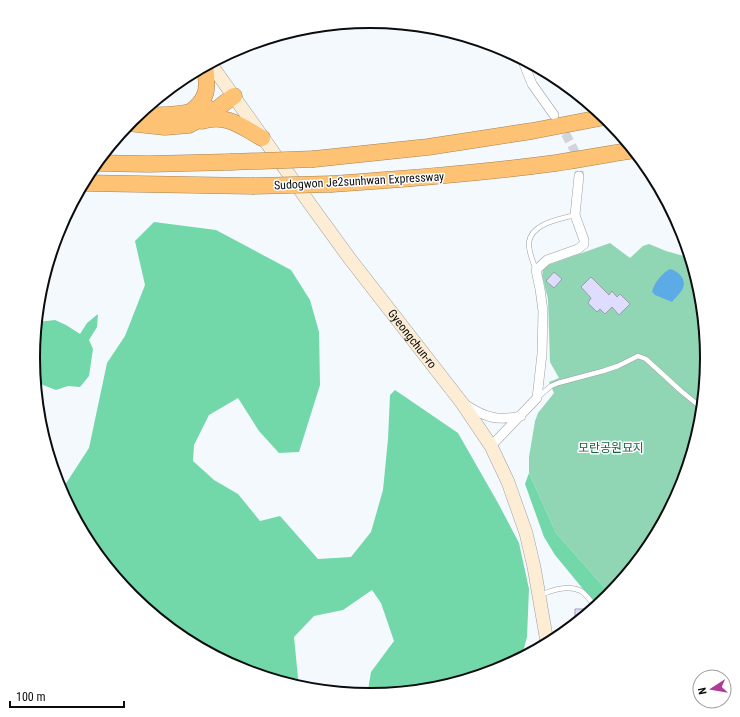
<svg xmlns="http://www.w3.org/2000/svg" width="740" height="717" font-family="'Roboto Condensed','Noto Sans KR',sans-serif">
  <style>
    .green { fill: #91d6b4 }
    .forest { fill: #72d7a9 }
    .water { fill: #5cabe7 }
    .building { fill: #dedcff; stroke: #9d9da4 }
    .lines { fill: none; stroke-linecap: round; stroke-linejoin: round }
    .street-tunnel { stroke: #d1d5da; stroke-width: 9; stroke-dasharray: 9 4.5; stroke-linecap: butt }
    .lane-casing { stroke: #9aa0a5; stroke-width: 5.5 }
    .street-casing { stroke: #9aa0a5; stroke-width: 10 }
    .secondary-casing { stroke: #9aa0a5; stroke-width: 14 }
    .highway-casing { stroke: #a88250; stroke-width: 17 }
    .lane { stroke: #fff; stroke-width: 4.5 }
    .street { stroke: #fff; stroke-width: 9 }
    .secondary { stroke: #feedd5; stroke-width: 13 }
    .highway { stroke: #fdc273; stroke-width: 16 }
    .highway-bridge-casing { stroke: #a88250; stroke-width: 17; stroke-linecap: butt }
    .highway-bridge { stroke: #fdc273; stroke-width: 16 }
    .labels { text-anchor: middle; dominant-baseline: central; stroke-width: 3; stroke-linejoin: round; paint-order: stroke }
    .street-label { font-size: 12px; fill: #0a0c0e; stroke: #fff }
    .park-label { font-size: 12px; fill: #156345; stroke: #fff }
    .rim { fill: none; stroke: #0a0c0e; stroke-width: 2 }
  </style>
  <rect width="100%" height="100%" fill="#f4f9fe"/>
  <!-- green -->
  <path class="green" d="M 610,243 L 630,258 L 643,246 L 649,244 L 666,251 L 691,258 L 701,293 L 707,359 L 705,388 L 699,395 L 704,399 L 701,425 L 682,488 L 650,546 L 611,595 L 556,533 L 529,473 L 529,457 L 535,421 L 538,413 L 554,393 L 549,382 L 559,378 L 550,362 L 548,299 L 542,276 L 543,270 L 548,265 Z"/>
  <!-- forest -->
  <path class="forest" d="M 154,222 L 216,230 L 291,270 L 310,300 L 319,332 L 320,385 L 299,452 L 279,453 L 259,431 L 238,398 L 209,415 L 194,445 L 193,461 L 214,480 L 238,494 L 260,521 L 280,516 L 318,559 L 351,557 L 371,532 L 383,490 L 388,439 L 390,395 L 395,390 L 458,433 L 498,503 L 519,543 L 529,589 L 527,637 L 521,659 L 499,670 L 436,690 L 367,696 L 371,672 L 394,641 L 381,603 L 372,590 L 343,610 L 314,616 L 294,637 L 299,688 L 241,670 L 182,639 L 131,597 L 89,546 L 61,494 L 63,488 L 89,448 L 107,363 L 125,336 L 145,285 L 135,241 Z
    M 98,314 L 97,327 L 89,340 L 93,349 L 89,376 L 80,387 L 68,386 L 56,390 L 43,385 L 35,379 L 33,358 L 37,322 L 55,320 L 66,325 L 80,334 L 87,323 Z
    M 529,473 L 556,533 L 611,595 L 597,606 L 555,555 L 544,537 L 525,484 Z"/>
  <!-- water -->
  <path class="water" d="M 670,269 C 678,271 687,279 683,288 C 681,293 675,298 672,302 L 655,295 L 652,292 C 654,283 662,273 670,269 Z"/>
  <!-- building -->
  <path class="building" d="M 554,272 L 562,279 L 554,288 L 546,281 Z
    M 591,277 L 609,295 L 612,291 L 617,297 L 620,294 L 630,304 L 619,315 L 612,307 L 605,314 L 600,309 L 597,312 L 588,303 L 591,298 L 581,287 Z
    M 575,609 L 588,609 L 588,614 L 575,625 Z"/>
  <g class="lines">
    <!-- street-tunnel -->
    <path class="street-tunnel" d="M 558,122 C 568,138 581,157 579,176"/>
    <!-- lane casing -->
    <g class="lane-casing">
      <path id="lane" d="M 536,270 C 533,262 528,251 529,242 C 532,223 560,219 575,215
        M 538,397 L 551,386 L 558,383 L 603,371 L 618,366 L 638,356 L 646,359 L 681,391 L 703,409
        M 541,595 C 552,590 569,585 581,591 C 586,594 592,603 596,607"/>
    </g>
    <!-- street casing -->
    <g class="street-casing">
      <path id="street" d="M 522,59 L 532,84 L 554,115
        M 466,405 C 486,418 498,421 521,416
        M 491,446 L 537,398 L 542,354 L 543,311 L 540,289 L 536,270 L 547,260 L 578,249 L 584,244 L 584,240 L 575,215 L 579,176"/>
    </g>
    <!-- secondary casing -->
    <g class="secondary-casing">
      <g id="secondary">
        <path id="s1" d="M 210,63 L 310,204 L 350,259 L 462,403 L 491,446 L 508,482 L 526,533 L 534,567 L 546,636 L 546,645"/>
      </g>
    </g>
    <!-- highway casing -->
    <g class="highway-casing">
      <path id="highway" d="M 189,113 C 209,99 208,88 205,66
        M 138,114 C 163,117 184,115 208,108
        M 202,121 C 227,113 242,127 262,138
        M 128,123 L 165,127 L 189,125 L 214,112 L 223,104 L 234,96
        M 314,159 L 428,147 L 532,131 L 605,117
        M 96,163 L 148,164 L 231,162
        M 83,183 L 252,186
        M 332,184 C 407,179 482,173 556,163 C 582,159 608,154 634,150"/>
    </g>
    <!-- lane -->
    <use href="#lane" class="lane"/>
    <!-- street -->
    <use href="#street" class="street"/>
    <!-- secondary -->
    <use href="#secondary" class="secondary"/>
    <!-- highway -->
    <use href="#highway" class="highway"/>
    <!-- highway-bridge casing -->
    <g class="highway-bridge-casing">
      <path id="highway-bridge" d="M 231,162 L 314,159
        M 252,186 L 332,184"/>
    </g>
    <!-- highway-bridge -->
    <use href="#highway-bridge" class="highway-bridge"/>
  </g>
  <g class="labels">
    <!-- street labels -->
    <g class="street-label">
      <text transform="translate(359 181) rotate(-3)">Sudogwon Je2sunhwan Expressway</text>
      <text stroke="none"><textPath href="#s1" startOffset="342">Gyeongchun-ro</textPath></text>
    </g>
    <!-- park labels -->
    <g class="park-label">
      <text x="611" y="448">모란공원묘지</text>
    </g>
  </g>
  <!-- crop -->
  <path d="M0 0H740V717H0ZM40 358a330 330 0 1 1 660 0a330 330 0 1 1-660 0Z" fill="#fff" fill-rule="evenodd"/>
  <path class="rim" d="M40 358a330 330 0 1 1 660 0a330 330 0 1 1-660 0Z"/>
  <!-- north arrow -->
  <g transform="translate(712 689) rotate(258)"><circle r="19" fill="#ffffff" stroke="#9d9e9f"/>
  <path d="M0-3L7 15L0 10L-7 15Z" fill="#b03b94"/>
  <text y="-6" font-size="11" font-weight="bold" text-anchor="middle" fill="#0a0c0e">N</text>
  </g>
  <!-- scale -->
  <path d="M10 701v6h114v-6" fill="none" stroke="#0a0c0e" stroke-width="2"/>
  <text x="16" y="701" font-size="12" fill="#0a0c0e" stroke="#ffffff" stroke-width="3" paint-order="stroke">100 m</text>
</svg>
